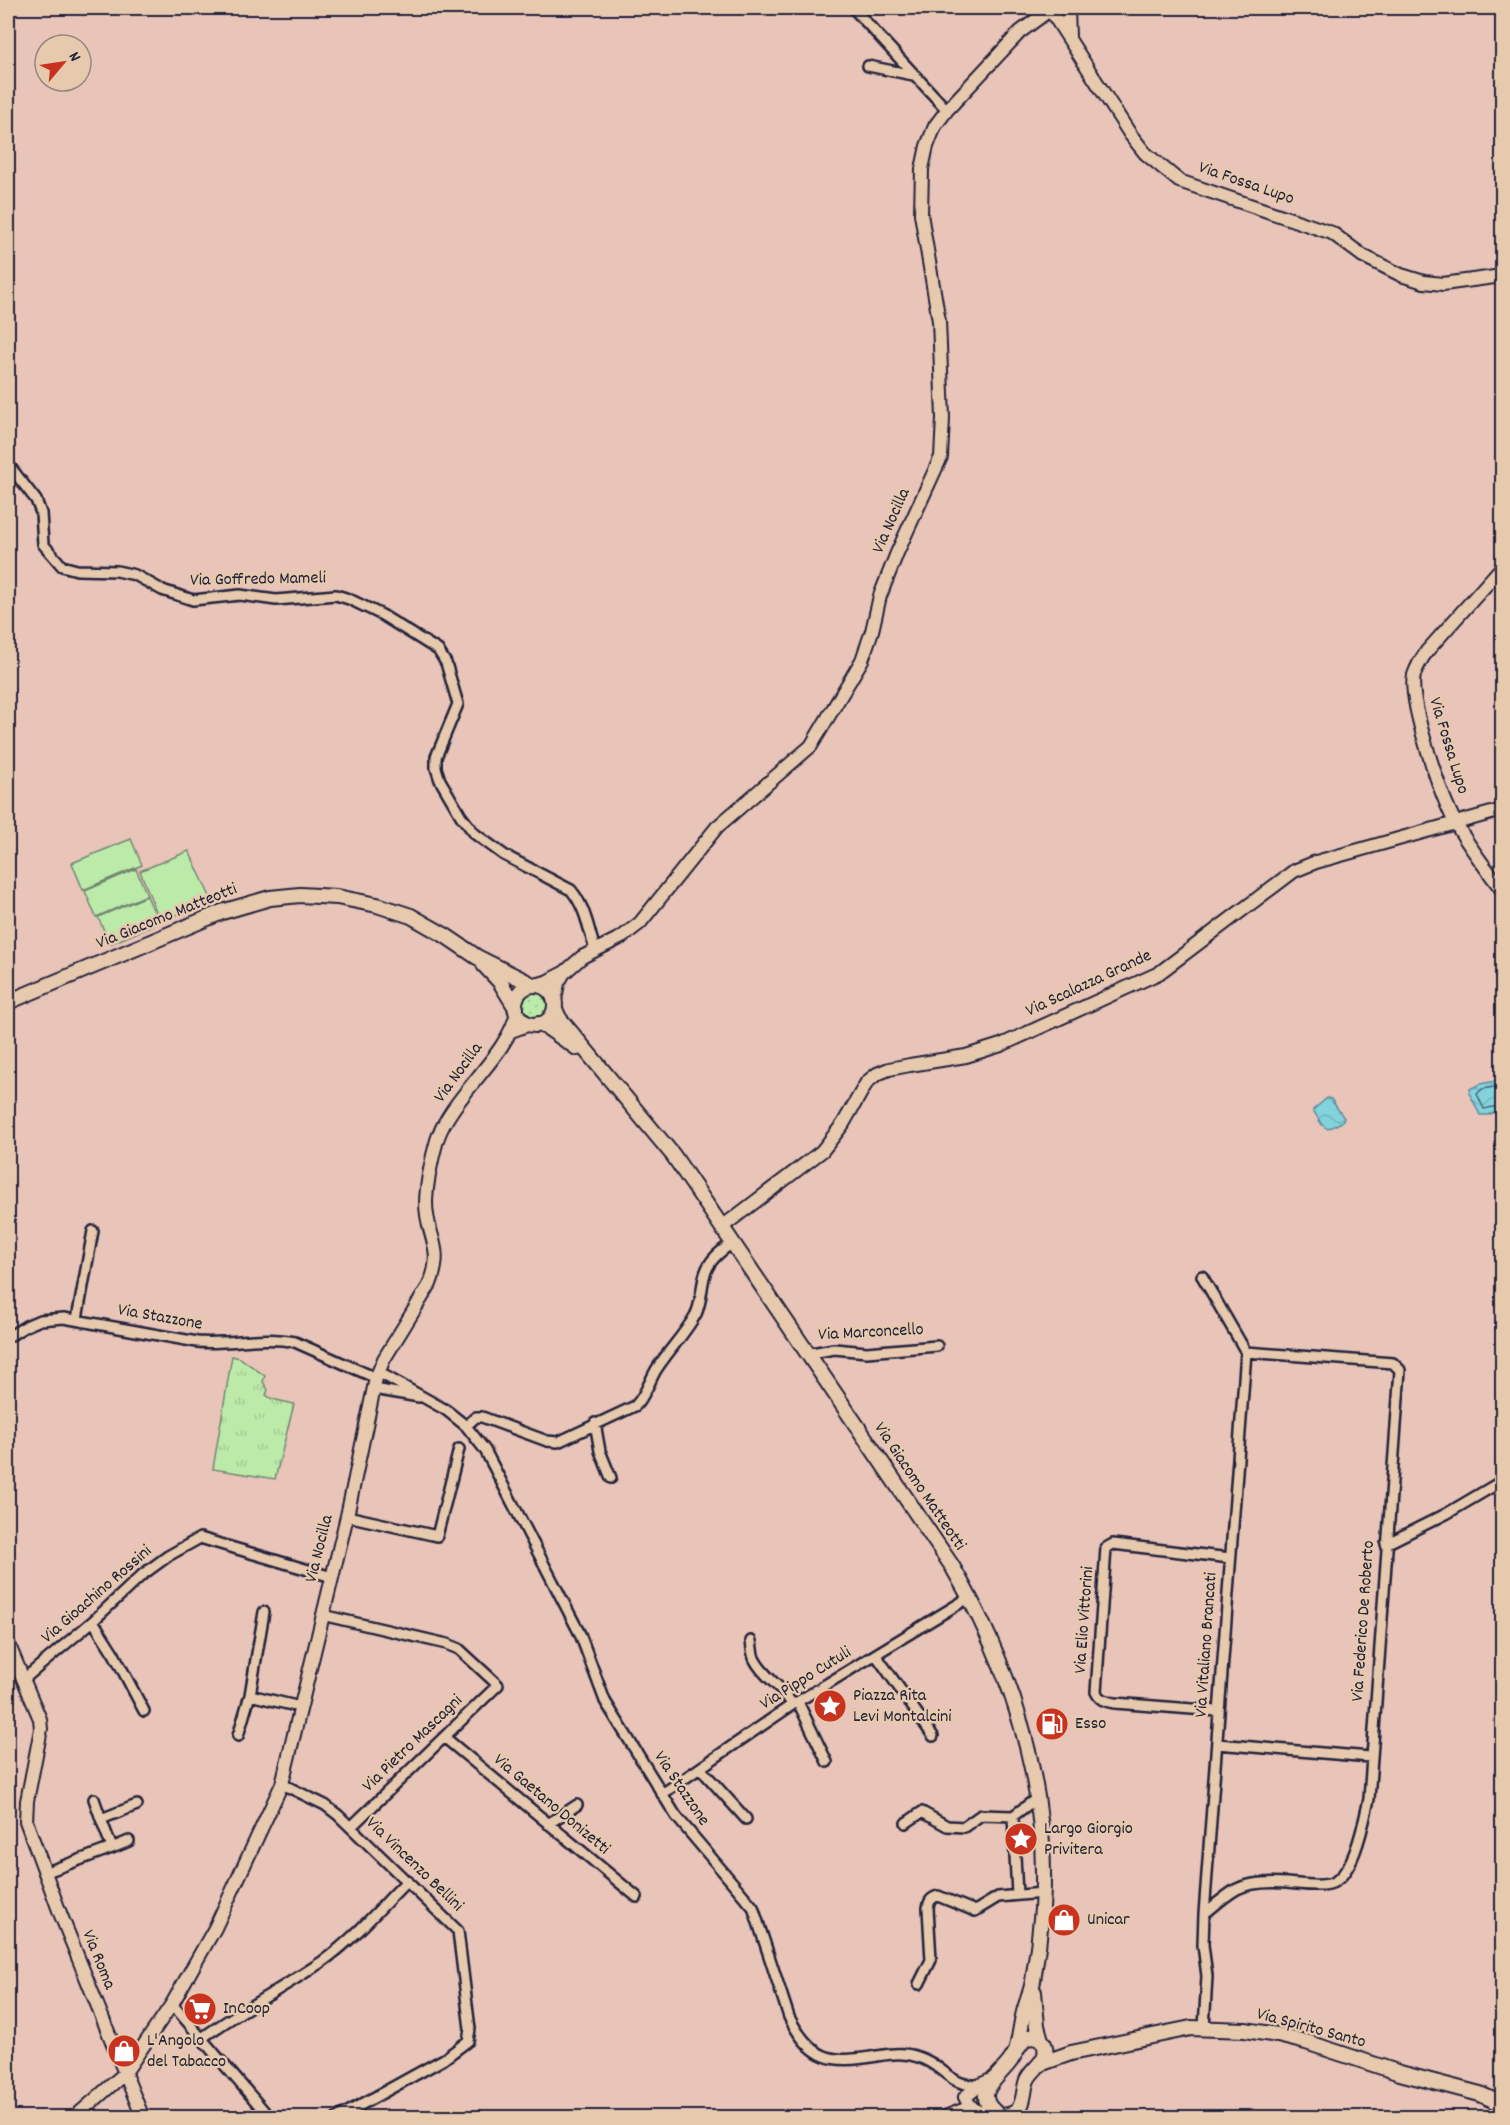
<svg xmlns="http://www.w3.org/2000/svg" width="1510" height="2125" font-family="Dekko,sans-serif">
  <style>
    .grass { fill: url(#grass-tufts); stroke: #6f8672; stroke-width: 1.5 }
    .garden { fill: url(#garden-dots); stroke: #6f8672; stroke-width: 1.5 }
    .pitch { fill: #bceba9; stroke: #6f8672; stroke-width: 1.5 }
    .water { fill: url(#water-waves); stroke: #5c8c9c; stroke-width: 1.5 }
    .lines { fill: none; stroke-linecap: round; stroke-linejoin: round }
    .shore { stroke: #49697c; stroke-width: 1.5 }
    .minor-casing { stroke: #22223b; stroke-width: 14 }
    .tertiary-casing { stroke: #22223b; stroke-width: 16 }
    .secondary-casing { stroke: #22223b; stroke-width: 18 }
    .minor { stroke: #e7c9ae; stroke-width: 9 }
    .tertiary { stroke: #e7c9ae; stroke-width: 12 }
    .secondary { stroke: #e7c9ae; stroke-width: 14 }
    .labels { text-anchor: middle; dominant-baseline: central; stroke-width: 5; stroke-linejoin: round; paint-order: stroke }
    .street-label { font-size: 18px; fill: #22223b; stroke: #e7c9ae }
    .poi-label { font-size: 18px; fill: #22223b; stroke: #e7c9ae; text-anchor: start }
  </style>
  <defs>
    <pattern id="grass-tufts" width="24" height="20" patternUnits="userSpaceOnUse" patternTransform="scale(1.5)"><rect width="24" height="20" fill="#bceba9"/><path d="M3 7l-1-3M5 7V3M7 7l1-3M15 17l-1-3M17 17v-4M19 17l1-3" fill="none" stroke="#a1c992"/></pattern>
    <pattern id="garden-dots" width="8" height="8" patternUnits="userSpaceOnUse" patternTransform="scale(1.5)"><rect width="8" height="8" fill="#bceba9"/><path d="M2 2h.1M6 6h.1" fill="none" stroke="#a1c992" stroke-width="1.8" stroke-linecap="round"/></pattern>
    <pattern id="water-waves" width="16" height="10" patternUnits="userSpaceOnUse" patternTransform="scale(1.5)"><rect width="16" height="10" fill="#83d3dd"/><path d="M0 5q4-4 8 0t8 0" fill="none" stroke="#71b5bf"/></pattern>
  </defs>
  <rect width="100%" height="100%" fill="#e9c4b9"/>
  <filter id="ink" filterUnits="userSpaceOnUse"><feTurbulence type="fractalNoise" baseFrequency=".0167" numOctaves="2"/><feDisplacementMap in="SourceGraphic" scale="12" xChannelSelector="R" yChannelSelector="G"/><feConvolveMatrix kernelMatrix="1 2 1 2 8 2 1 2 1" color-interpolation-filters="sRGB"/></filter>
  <g filter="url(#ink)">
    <!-- grass -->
    <path class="grass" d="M 232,1356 L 240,1358 L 265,1376 L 263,1382 L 268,1390 L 266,1395 L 272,1399 L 294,1404 L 275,1479 L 213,1469 Z"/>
    <!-- garden -->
    <path class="garden" d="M523 1004a13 13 0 1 1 26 0a13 13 0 1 1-26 0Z"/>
    <!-- pitch -->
    <path class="pitch" d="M 131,839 L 142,865 L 83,890 L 72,863 Z
      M 189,851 L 212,901 L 160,921 L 140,871 Z
      M 136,869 L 147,895 L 96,917 L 85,891 Z
      M 147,896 L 159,923 L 110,944 L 98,917 Z"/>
    <!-- water -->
    <path class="water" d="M 1502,1080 L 1502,1110 L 1487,1115 L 1480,1115 L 1470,1094 L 1470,1089 L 1480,1084 Z
      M 1327,1098 L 1331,1099 L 1344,1118 L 1342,1122 L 1328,1129 L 1322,1125 L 1313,1110 Z"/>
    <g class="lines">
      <!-- shore -->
      <path class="shore" d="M 1502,1086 L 1482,1089 L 1477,1094 L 1484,1109 L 1502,1105"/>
      <!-- minor casing -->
      <g class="minor-casing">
        <path id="minor" d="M 853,8 L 947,110
          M 868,66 L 913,75
          M 8,464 L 36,500 L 41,513 L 43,544 L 62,566 L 77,570 L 117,571 L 135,575 L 162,590 L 193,600 L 240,595 L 276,600 L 336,595 L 349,599 L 382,615 L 438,650 L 446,663 L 458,704 L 436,757 L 436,768 L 440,780 L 461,816 L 475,834 L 504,855 L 571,890 C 585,906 589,930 595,950
          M 1202,1276 L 1246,1352 L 1204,1914 L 1203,1945 L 1207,1976 L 1204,2028
          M 77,1319 L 93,1231
          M 8,1337 L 26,1326 L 40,1320 L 64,1318 L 197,1342 C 230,1345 262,1335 295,1342 L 376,1378
          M 806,1354 L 834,1349 L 867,1352 L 937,1346
          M 378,1372 L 446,1410 L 466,1426 L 485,1450 L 580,1634 L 605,1701 L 676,1816 L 753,1907 L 789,2017 C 812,2061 831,2064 877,2056 C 891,2054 904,2052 918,2057 C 945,2065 948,2087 980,2085
          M 374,1389 L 419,1397
          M 595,1423 L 600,1451 L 611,1478
          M 466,1426 L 476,1417 L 482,1417 L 547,1441 L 558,1442 L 635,1406 C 645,1397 649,1382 656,1370 C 668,1351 685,1334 696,1314 C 702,1301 701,1287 705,1274 C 709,1260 721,1251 732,1243
          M 347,1516 L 437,1536 L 459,1449
          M 1386,1544 L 1446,1514 L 1502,1481
          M 264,1612 L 250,1695 L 300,1707
          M 322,1615 L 447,1644 L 459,1649 L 498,1685 L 351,1827
          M 93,1621 L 114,1654 L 144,1711
          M 751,1641 C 752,1647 752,1655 755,1660 C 764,1678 784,1687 792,1705
          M 876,1655 L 933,1736
          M 24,1679 L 93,1621 L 142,1575 L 168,1556 L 200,1538 L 332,1577
          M 798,1702 L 827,1762
          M 1218,1711 L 1115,1703 C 1106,1701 1100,1701 1096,1692 L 1106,1548 L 1113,1544 L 1230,1558
          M 238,1736 L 250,1695
          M 444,1737 L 637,1897
          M 1217,1744 L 1370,1757
          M 700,1768 L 746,1819
          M 282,1784 L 325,1805 L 338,1815 L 458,1931 L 470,2029 L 468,2041 L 444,2059 L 337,2118
          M 662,1794 L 792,1705 L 970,1597
          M 94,1799 L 101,1819
          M 906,1823 L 922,1812 L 947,1826 L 964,1827 L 981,1815 L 1013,1816
          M 548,1824 L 577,1805
          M 112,1848 L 129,1841
          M 44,1873 L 112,1848 L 101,1819 L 137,1805
          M 1017,1895 L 1013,1816 L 1037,1798
          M 1204,1914 C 1214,1906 1226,1895 1237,1889 C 1251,1882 1272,1882 1287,1883 C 1301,1884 1316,1887 1329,1884 C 1354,1878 1364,1821 1369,1799 L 1400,1370 L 1393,1363 L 1246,1352
          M 919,1984 L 931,1960 L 928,1908 C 929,1901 931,1898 938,1896 L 975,1911 L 998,1897 L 1043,1893
          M 172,2004 L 270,2118
          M 202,2038 C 241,2010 283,1988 323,1961 C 354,1939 380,1908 407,1881"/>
      </g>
      <!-- tertiary casing -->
      <g class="tertiary-casing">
        <path id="tertiary" d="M 1049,8 L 1130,134 L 1145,153 L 1179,181 L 1332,233 L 1363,256 L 1401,275 L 1424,282 L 1443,284 L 1502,276
          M 1068,8 L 1069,37
          M 1502,567 L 1427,651 C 1422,658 1417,666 1414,675 C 1408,701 1441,796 1455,822 C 1468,846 1486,868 1502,890
          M 536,985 L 546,982 L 565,972 L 582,957 L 622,937 L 640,923 L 717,827 L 811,746 L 862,660 L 872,631 L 880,596 L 897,553 L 941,457 L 943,418 L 939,321 L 921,214 L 922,169 L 927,146 L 935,126 L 947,110 L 1020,32 L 1052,8
          M 555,1000 L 558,983 L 564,973
          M 511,1031 L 530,1024
          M 722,1227 L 822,1151 L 843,1124 L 867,1082 L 877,1074 L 889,1069 L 910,1065 L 966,1056 L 1001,1045 L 1159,973 L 1294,871 L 1316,862 L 1502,810
          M 8,1643 L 40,1719 L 41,1729 L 27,1801 L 26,1821 L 60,1913 L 143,2118
          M 995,2078 L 980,2085 L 965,2097 C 971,2111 982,2115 997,2115
          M 945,2117 L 963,2110 L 972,2109
          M 74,2118 L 124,2074 L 172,2004 L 215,1928 L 282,1784 L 347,1516 L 376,1378 L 384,1359 L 430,1284 C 445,1246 426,1237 426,1203 C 426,1186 432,1157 437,1140 C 451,1096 508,1056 517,1012"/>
      </g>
      <!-- secondary casing -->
      <g class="secondary-casing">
        <path id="secondary" d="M 484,965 L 500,982 L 516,1008
          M515 1005a20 20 0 1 1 40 0a20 20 0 1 1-40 0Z
          M 8,1002 L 222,912 L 270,898 L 300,895 L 337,897 L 377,905 L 411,916 L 446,936 L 477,957 L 533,985
          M 555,1009 L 559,1018 L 673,1155 L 952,1566 C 1013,1671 1050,1786 1042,1909 C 1040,1933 1037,1957 1033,1981 C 1031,1992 1027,2001 1024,2012 C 1021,2023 1020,2036 1017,2047
          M 538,1024 L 548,1028 L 577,1048
          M 1034,1992 L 1037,2026 L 1041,2040
          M 1028,2037 C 1034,2037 1040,2037 1044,2044 C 1051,2060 1032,2068 1027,2080 C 1023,2090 1025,2103 1017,2111 C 1012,2115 1006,2116 1000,2116 C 968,2094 999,2078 1011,2060 C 1017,2051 1019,2043 1028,2037 Z
          M 1040,2064 L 1071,2053 L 1191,2028 L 1245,2030 L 1278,2035 L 1306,2042 L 1400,2073 L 1480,2094 L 1502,2104"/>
      </g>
      <!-- minor -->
      <use href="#minor" class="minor"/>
      <!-- tertiary -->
      <use href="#tertiary" class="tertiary"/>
      <!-- secondary -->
      <use href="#secondary" class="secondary"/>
    </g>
  </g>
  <!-- icons -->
  <defs>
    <g id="sight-disc" transform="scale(1.725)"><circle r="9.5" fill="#c8321e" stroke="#e7c9ae"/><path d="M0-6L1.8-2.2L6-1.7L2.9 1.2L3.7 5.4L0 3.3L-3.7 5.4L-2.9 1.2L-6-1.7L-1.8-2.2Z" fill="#fff"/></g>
    <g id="fuel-disc" transform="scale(1.725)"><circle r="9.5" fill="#c8321e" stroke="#e7c9ae"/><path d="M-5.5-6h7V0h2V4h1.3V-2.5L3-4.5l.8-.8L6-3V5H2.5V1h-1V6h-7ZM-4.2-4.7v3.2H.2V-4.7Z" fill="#fff"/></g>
    <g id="shop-disc" transform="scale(1.725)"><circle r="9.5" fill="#c8321e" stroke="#e7c9ae"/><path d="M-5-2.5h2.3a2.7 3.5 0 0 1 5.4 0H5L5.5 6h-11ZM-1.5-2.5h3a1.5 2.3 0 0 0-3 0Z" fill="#fff"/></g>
    <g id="supermarket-disc" transform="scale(1.725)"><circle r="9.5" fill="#c8321e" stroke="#e7c9ae"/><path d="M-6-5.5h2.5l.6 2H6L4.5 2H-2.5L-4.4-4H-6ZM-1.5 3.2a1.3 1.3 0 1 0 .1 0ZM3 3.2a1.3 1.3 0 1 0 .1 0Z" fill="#fff"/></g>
  </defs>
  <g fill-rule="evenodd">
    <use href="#sight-disc" x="830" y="1706"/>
    <use href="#fuel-disc" x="1052" y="1724"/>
    <use href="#sight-disc" x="1021" y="1839"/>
    <use href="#shop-disc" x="1064" y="1920"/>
    <use href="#supermarket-disc" x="200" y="2009"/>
    <use href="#shop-disc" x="124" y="2051"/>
  </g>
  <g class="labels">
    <!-- street labels -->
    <g class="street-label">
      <text transform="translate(1246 184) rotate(19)">Via Fossa Lupo</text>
      <text transform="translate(892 521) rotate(-66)">Via Nocilla</text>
      <text transform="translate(258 580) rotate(-1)">Via Goffredo Mameli</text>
      <text transform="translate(1448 746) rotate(73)">Via Fossa Lupo</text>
      <text transform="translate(167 917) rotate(-22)">Via Giacomo Matteotti</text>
      <text transform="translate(1089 984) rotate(-25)">Via Scalazza Grande</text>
      <text transform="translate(459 1073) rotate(-54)">Via Nocilla</text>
      <text transform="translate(160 1318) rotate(10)">Via Stazzone</text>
      <text transform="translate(871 1333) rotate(-3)">Via Marconcello</text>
      <text transform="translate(919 1487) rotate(56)">Via Giacomo Matteotti</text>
      <text transform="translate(320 1549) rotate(-76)">Via Nocilla</text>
      <text transform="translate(97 1595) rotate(-41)">Via Gioachino Rossini</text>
      <text transform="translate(1085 1620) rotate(-86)">Via Elio Vittorini</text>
      <text transform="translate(1364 1621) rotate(-86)">Via Federico De Roberto</text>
      <text transform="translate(1207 1645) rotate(-86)">Via Vitaliano Brancati</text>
      <text transform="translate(806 1679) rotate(-32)">Via Pippo Cutuli</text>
      <text transform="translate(413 1744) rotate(-44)">Via Pietro Mascagni</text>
      <text transform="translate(681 1789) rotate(56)">Via Stazzone</text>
      <text transform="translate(551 1805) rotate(40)">Via Gaetano Donizetti</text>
      <text transform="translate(414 1865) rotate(44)">Via Vincenzo Bellini</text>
      <text transform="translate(98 1960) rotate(68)">Via Roma</text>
      <text transform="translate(1311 2029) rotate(15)">Via Spirito Santo</text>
    </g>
    <!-- poi labels -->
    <g class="poi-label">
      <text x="853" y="1696">Piazza Rita<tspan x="853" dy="21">Levi Montalcini</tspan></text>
      <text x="1075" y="1724">Esso</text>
      <text x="1044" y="1829">Largo Giorgio<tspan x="1044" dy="21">Privitera</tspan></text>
      <text x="1087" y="1920">Unicar</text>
      <text x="223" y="2009">InCoop</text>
      <text x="147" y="2041">L'Angolo<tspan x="147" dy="21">del Tabacco</tspan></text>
    </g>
  </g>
  <!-- margin -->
  <rect width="1510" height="2125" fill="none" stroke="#e7c9ae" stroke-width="30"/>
  <rect x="15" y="15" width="1480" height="2095" fill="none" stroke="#22223b" stroke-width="2" filter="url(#ink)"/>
  <!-- north arrow -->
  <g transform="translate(63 63) rotate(61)"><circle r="28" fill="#e7c9ae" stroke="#988680" stroke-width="1.5"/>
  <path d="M0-4.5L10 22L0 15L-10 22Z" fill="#c8321e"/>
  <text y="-9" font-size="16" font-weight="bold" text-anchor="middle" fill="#22223b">N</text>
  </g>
</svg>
